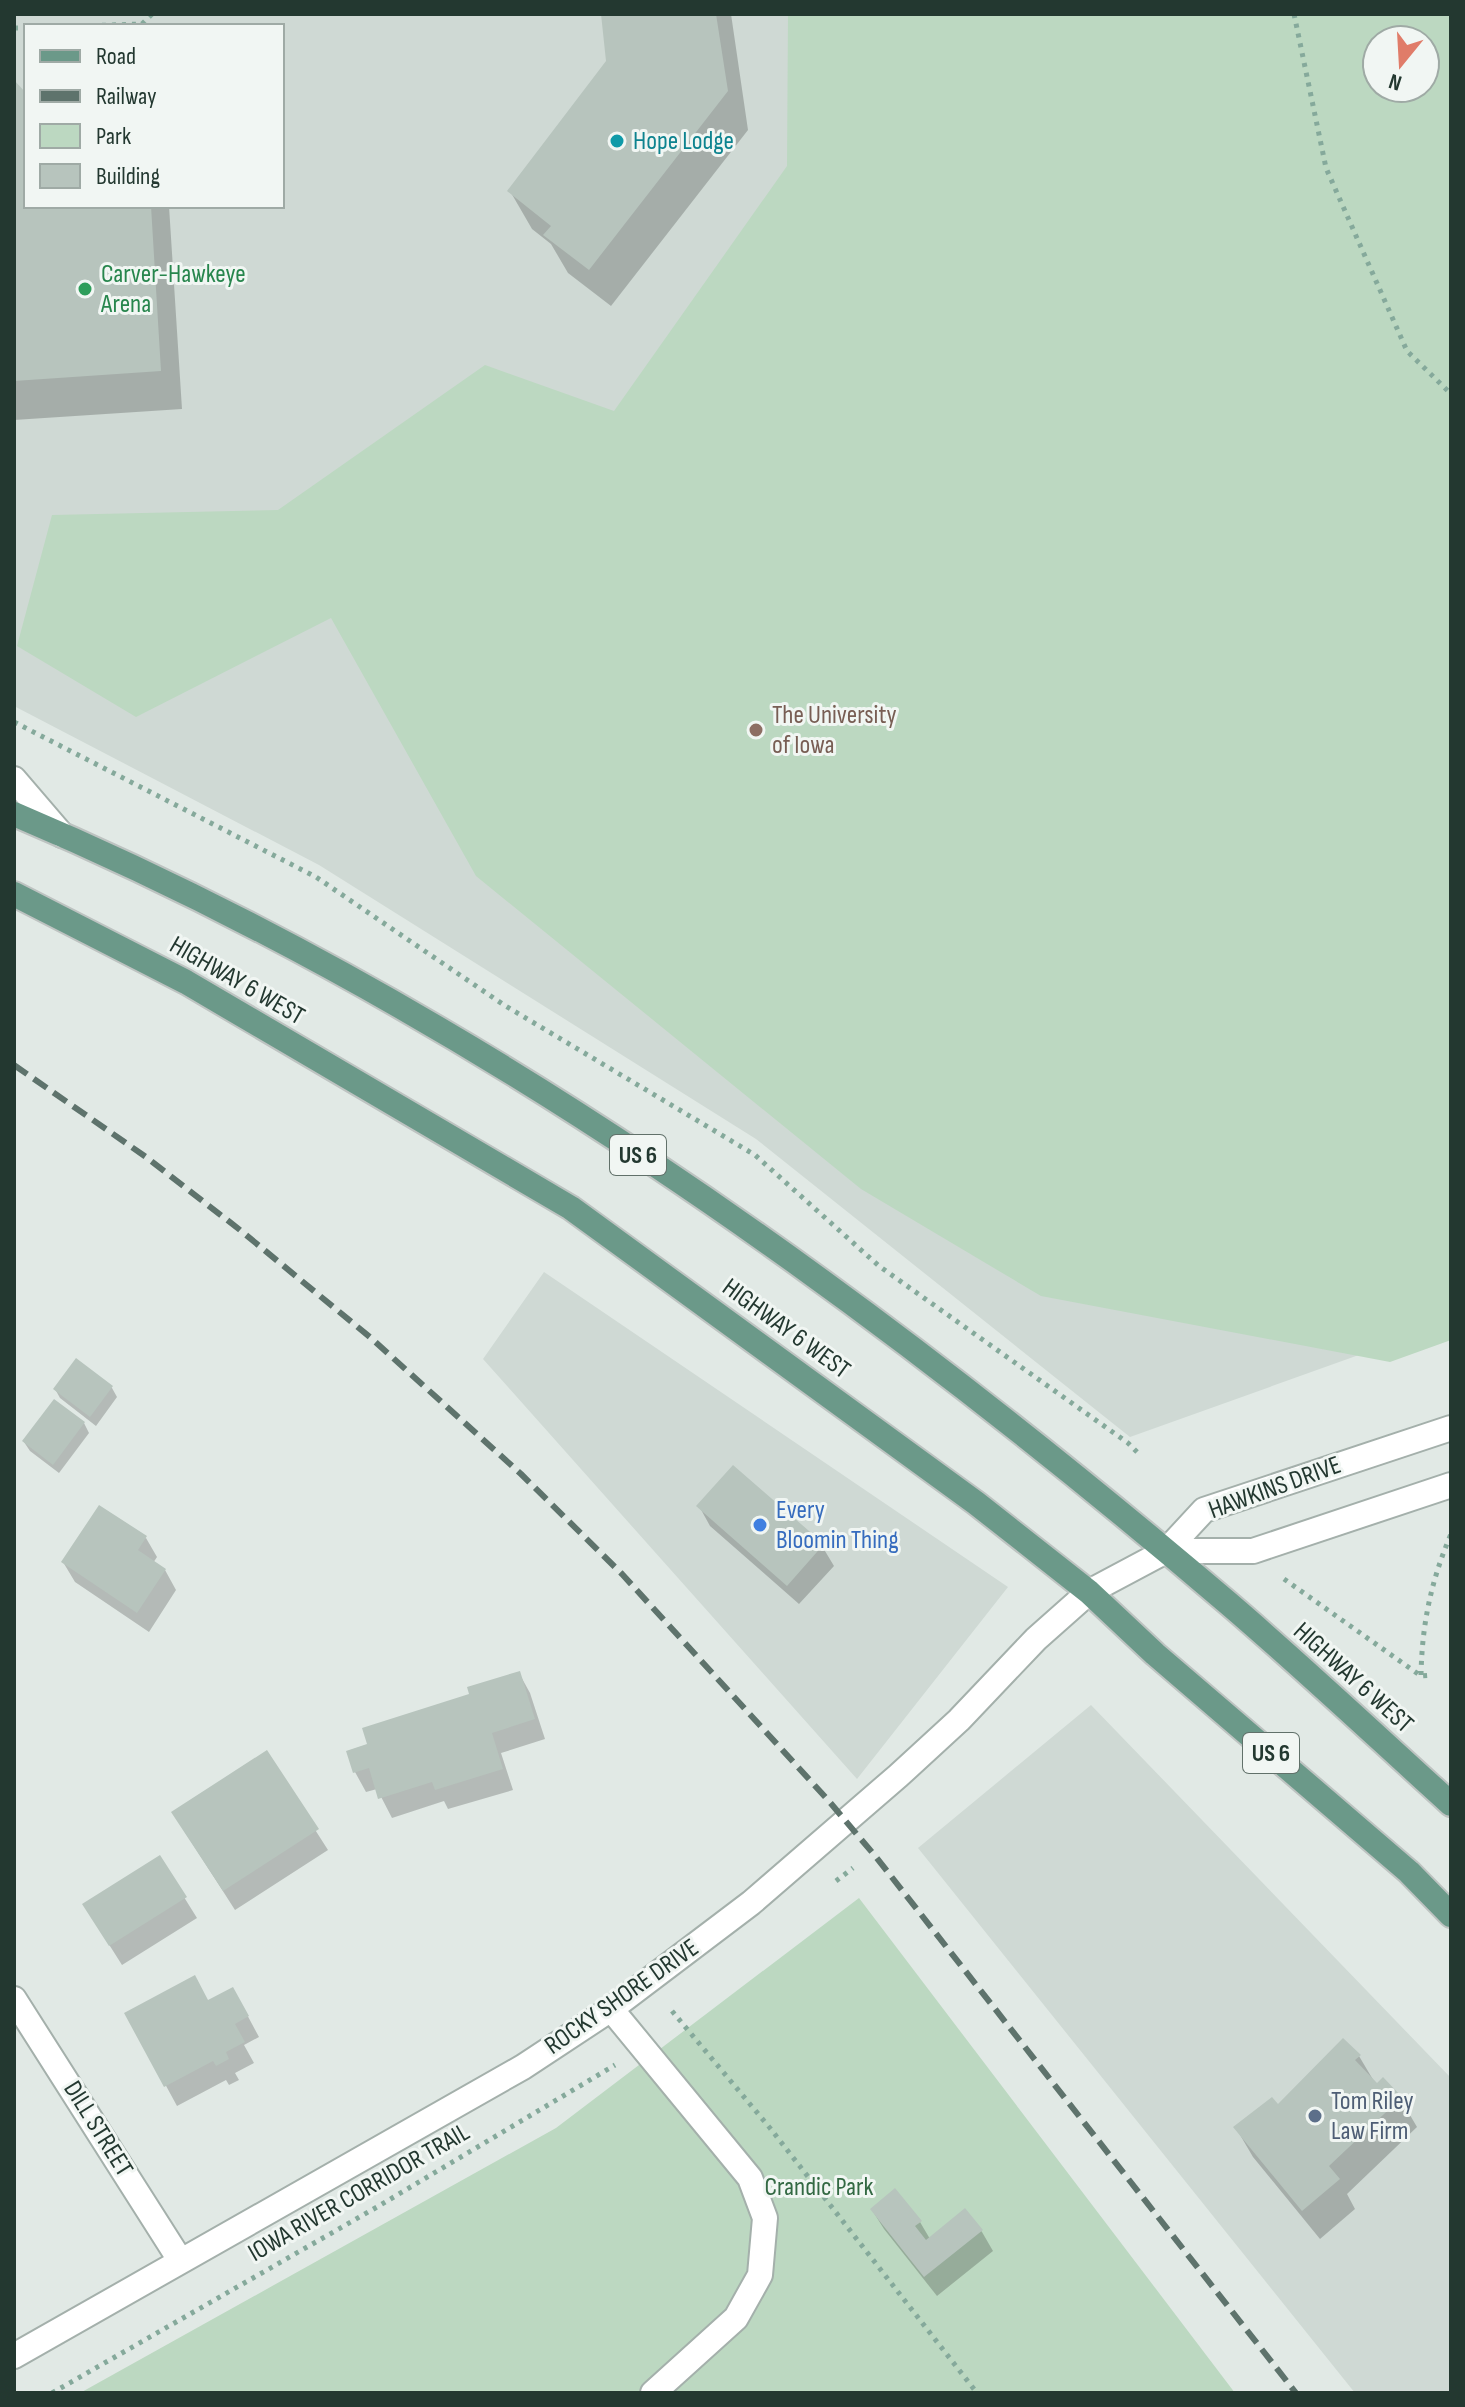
<svg xmlns="http://www.w3.org/2000/svg" width="1465" height="2407" font-family="'Sofia Sans Condensed',sans-serif">
  <style>
    .built { fill: #cfd9d4; fill-rule: evenodd }
    .green { fill: #bcd8c1; fill-rule: evenodd }
    .shadow { fill: #0003 }
    .building { fill: #b7c4bd }
    .lines { fill: none; stroke-linecap: round; stroke-linejoin: round }
    .service-casing { stroke: #a4b0ab; stroke-width: 28 }
    .minor-casing { stroke: #a4b0ab; stroke-width: 28 }
    .tertiary-casing { stroke: #a4b0ab; stroke-width: 28 }
    .primary-casing { stroke: #bdc3c1; stroke-width: 28 }
    .path { stroke: #85a99b; stroke-width: 5; stroke-dasharray: 4 6; stroke-linecap: butt }
    .service { stroke: #fff; stroke-width: 24 }
    .minor { stroke: #fff; stroke-width: 24 }
    .tertiary { stroke: #fff; stroke-width: 24 }
    .primary { stroke: #6b9989; stroke-width: 24 }
    .rail { stroke: #5e736c; stroke-width: 6; stroke-dasharray: 16 8; stroke-linecap: butt }
    .culture-dot { fill: #0f9aa8; stroke: #f1f6f3; stroke-width: 3 }
    .leisure-dot { fill: #2e9e5b; stroke: #f1f6f3; stroke-width: 3 }
    .education-dot { fill: #8d6e63; stroke: #f1f6f3; stroke-width: 3 }
    .shop-dot { fill: #3f7fe0; stroke: #f1f6f3; stroke-width: 3 }
    .service-dot { fill: #5c6f8a; stroke: #f1f6f3; stroke-width: 3 }
    .labels { text-anchor: middle; dominant-baseline: central; stroke-width: 6; stroke-linejoin: round; paint-order: stroke }
    .shield { fill: #f1f6f3; stroke: #61716a; stroke-width: 2 }
    .shield-label { font-size: 24px; font-weight: bold; fill: #233830 }
    .culture-label { font-size: 26px; fill: #0d838f; stroke: #f1f6f3; text-anchor: start }
    .leisure-label { font-size: 26px; fill: #27864d; stroke: #f1f6f3; text-anchor: start }
    .education-label { font-size: 26px; fill: #785e54; stroke: #f1f6f3; text-anchor: start }
    .street-label { font-size: 26px; fill: #233830; stroke: #f1f6f3 }
    .shop-label { font-size: 26px; fill: #366cbe; stroke: #f1f6f3; text-anchor: start }
    .service-label { font-size: 26px; fill: #4e5e75; stroke: #f1f6f3; text-anchor: start }
    .park-label { font-size: 26px; fill: #336943; stroke: #f1f6f3 }
  </style>
  <rect width="100%" height="100%" fill="#e1e9e5"/>
  <!-- built -->
  <path class="built" d="M 14,14 L 1451,14 L 1451,1322 L 1130,1437 L 756,1139 L 319,865 L 14,706 ZM 26,26 L 282,26 L 282,206 L 26,206 ZM 1377,40 L 1425,40 L 1425,88 L 1377,88 Z
    M 544,1272 L 1008,1587 L 857,1779 L 483,1359 Z
    M 1091,1705 L 1451,2078 L 1451,2393 L 1355,2393 L 918,1848 Z"/>
  <!-- green -->
  <path class="green" d="M 788,14 L 1451,14 L 1451,1340 L 1390,1362 L 1041,1296 L 861,1189 L 476,876 L 331,618 L 136,717 L 17,646 L 52,515 L 278,510 L 485,365 L 614,411 L 787,166 ZM 1377,40 L 1425,40 L 1425,88 L 1377,88 Z
    M 859,1898 L 1235,2393 L 80,2393 L 556,2128 Z"/>
  <!-- shadow -->
  <path class="shadow" d="M 603,14 L 731,14 L 748,130 L 611,306 L 568,273 L 551,244 L 532,229 L 510,191 L 608,62 Z
    M 14,83 L 26,96 L 26,206 L 169,206 L 182,409 L 14,420 Z
    M 76,1361 L 112,1388 L 117,1397 L 96,1426 L 60,1398 L 55,1389 Z
    M 84,1423 L 89,1433 L 59,1473 L 30,1451 L 24,1442 Z
    M 699,1506 L 822,1546 L 834,1566 L 799,1604 L 710,1526 Z
    M 146,1538 L 157,1557 L 153,1563 L 165,1570 L 176,1590 L 149,1632 L 75,1582 L 63,1562 Z
    M 519,1673 L 530,1693 L 545,1739 L 501,1753 L 513,1790 L 448,1809 L 444,1801 L 392,1818 L 377,1789 L 366,1792 L 355,1772 L 349,1752 L 369,1745 Z
    M 266,1753 L 328,1850 L 235,1910 L 185,1832 Z
    M 159,1857 L 197,1918 L 122,1965 L 96,1924 Z
    M 208,2002 L 244,2009 L 259,2037 L 244,2045 L 254,2063 L 235,2073 L 239,2080 L 229,2085 L 226,2080 L 177,2106 L 127,2014 Z
    M 1359,2056 L 1375,2083 L 1400,2098 L 1417,2127 L 1347,2194 L 1355,2209 L 1320,2239 L 1253,2157 L 1236,2128 L 1278,2107 Z
    M 872,2210 L 920,2222 L 930,2239 L 965,2211 L 982,2232 L 993,2251 L 937,2296 L 884,2229 Z"/>
  <!-- building -->
  <path class="building" d="M 601,14 L 716,14 L 728,91 L 589,270 L 543,235 L 551,226 L 507,191 L 606,61 Z
    M 14,80 L 26,93 L 26,206 L 151,206 L 161,371 L 14,381 Z
    M 76,1358 L 113,1386 L 90,1417 L 53,1389 Z
    M 54,1399 L 85,1422 L 53,1465 L 22,1441 Z
    M 733,1465 L 824,1544 L 787,1586 L 696,1506 Z
    M 99,1505 L 147,1536 L 138,1550 L 166,1569 L 137,1613 L 61,1562 Z
    M 520,1671 L 535,1719 L 492,1733 L 503,1769 L 435,1790 L 432,1782 L 378,1799 L 369,1768 L 353,1773 L 346,1751 L 367,1744 L 362,1728 L 469,1694 L 467,1687 Z
    M 267,1750 L 319,1829 L 223,1891 L 171,1812 Z
    M 160,1855 L 187,1897 L 109,1946 L 82,1904 Z
    M 195,1975 L 208,2000 L 233,1987 L 249,2016 L 235,2024 L 245,2042 L 226,2052 L 229,2059 L 216,2066 L 213,2061 L 164,2087 L 124,2013 Z
    M 1343,2038 L 1361,2055 L 1355,2060 L 1377,2083 L 1383,2077 L 1402,2097 L 1329,2166 L 1340,2179 L 1302,2211 L 1233,2127 L 1272,2097 L 1278,2104 Z
    M 895,2188 L 922,2221 L 915,2226 L 926,2240 L 965,2208 L 983,2230 L 924,2277 L 870,2209 Z"/>
  <g class="lines">
    <!-- service casing -->
    <g class="service-casing">
      <path id="service" d="M 611,2009 L 750,2178 L 765,2218 L 760,2275 L 736,2318 L 653,2393"/>
    </g>
    <!-- minor casing -->
    <g class="minor-casing">
      <path id="minor" d="M 14,1999 L 180,2260"/>
    </g>
    <!-- tertiary casing -->
    <g class="tertiary-casing">
      <path id="tertiary" d="M 14,779 L 62,835
        M 1166,1551 L 1253,1551 L 1451,1485
        M 14,2356 L 523,2067 L 611,2009 L 751,1903 L 898,1776 L 959,1720 L 1036,1639 L 1089,1592 L 1166,1551 L 1204,1510 L 1451,1428"/>
    </g>
    <!-- primary casing -->
    <g class="primary-casing">
      <path id="primary" d="M 14,814 C 461,1003 861,1290 1228,1603 C 1304,1668 1377,1737 1451,1804
        M 14,894 L 186,982 L 571,1208 L 976,1503 L 1089,1592 L 1155,1654 L 1409,1872 L 1451,1915"/>
    </g>
    <!-- path -->
    <path class="path" d="M 1294,14 L 1326,168 L 1407,351 L 1451,394
      M 82,26 L 142,24 L 152,14
      M 14,28 L 26,28
      M 14,722 L 316,877 L 504,1005 L 755,1155 L 879,1266 L 1128,1443 L 1139,1454
      M 1284,1579 L 1421,1676 L 1433,1675
      M 1421,1675 C 1422,1624 1431,1581 1451,1534
      M 836,1881 L 853,1868
      M 672,2011 L 770,2128 L 977,2393
      M 52,2393 L 377,2207 L 615,2065"/>
    <!-- service -->
    <use href="#service" class="service"/>
    <!-- minor -->
    <use href="#minor" class="minor"/>
    <!-- tertiary -->
    <use href="#tertiary" class="tertiary"/>
    <!-- primary -->
    <use href="#primary" class="primary"/>
    <!-- rail -->
    <path class="rail" d="M 14,1065 L 146,1157 L 240,1230 L 371,1338 L 521,1474 L 622,1574 L 828,1800 L 876,1857 L 1296,2393"/>
  </g>
  <!-- markers -->
  <circle class="culture-dot" cx="617" cy="141" r="8"/>
  <circle class="leisure-dot" cx="85" cy="289" r="8"/>
  <circle class="education-dot" cx="756" cy="730" r="8"/>
  <circle class="shop-dot" cx="760" cy="1525" r="8"/>
  <circle class="service-dot" cx="1315" cy="2116" r="8"/>
  <g class="labels">
    <!-- shield labels -->
    <g class="shield">
      <rect x="610" y="1135" width="56" height="40" rx="6"/>
      <rect x="1243" y="1733" width="56" height="40" rx="6"/>
    </g>
    <g class="shield-label">
      <text x="638" y="1155">US 6</text>
      <text x="1271" y="1753">US 6</text>
    </g>
    <!-- culture labels -->
    <g class="culture-label">
      <text x="633" y="141">Hope Lodge</text>
    </g>
    <!-- leisure labels -->
    <g class="leisure-label">
      <text x="101" y="274">Carver-Hawkeye<tspan x="101" dy="30">Arena</tspan></text>
    </g>
    <!-- education labels -->
    <g class="education-label">
      <text x="772" y="715">The University<tspan x="772" dy="30">of Iowa</tspan></text>
    </g>
    <!-- street labels -->
    <g class="street-label">
      <text transform="translate(237 981) rotate(30)">HIGHWAY 6 WEST</text>
      <text transform="translate(786 1329) rotate(36)">HIGHWAY 6 WEST</text>
      <text transform="translate(1275 1488) rotate(-20)">HAWKINS DRIVE</text>
      <text transform="translate(1353 1678) rotate(42)">HIGHWAY 6 WEST</text>
      <text transform="translate(622 1997) rotate(-35)">ROCKY SHORE DRIVE</text>
      <text transform="translate(98 2129) rotate(58)">DILL STREET</text>
      <text transform="translate(359 2193) rotate(-30)">IOWA RIVER CORRIDOR TRAIL</text>
    </g>
    <!-- shop labels -->
    <g class="shop-label">
      <text x="776" y="1510">Every<tspan x="776" dy="30">Bloomin Thing</tspan></text>
    </g>
    <!-- service labels -->
    <g class="service-label">
      <text x="1331" y="2101">Tom Riley<tspan x="1331" dy="30">Law Firm</tspan></text>
    </g>
    <!-- park labels -->
    <g class="park-label">
      <text x="819" y="2187">Crandic Park</text>
    </g>
  </g>
  <!-- border -->
  <rect width="1465" height="2407" fill="none" stroke="#233830" stroke-width="32"/>
  <!-- legend -->
  <rect x="24" y="24" width="260" height="184" fill="#f1f6f3" stroke="#9faaa5" stroke-width="2"/>
  <rect x="40" y="50" width="40" height="12" fill="#6b9989" stroke="#9faaa5" stroke-width="2"/>
  <text x="96" y="64" font-size="24" fill="#233830">Road</text>
  <rect x="40" y="90" width="40" height="12" fill="#5e736c" stroke="#9faaa5" stroke-width="2"/>
  <text x="96" y="104" font-size="24" fill="#233830">Railway</text>
  <rect x="40" y="124" width="40" height="24" fill="#bcd8c1" stroke="#9faaa5" stroke-width="2"/>
  <text x="96" y="144" font-size="24" fill="#233830">Park</text>
  <rect x="40" y="164" width="40" height="24" fill="#b7c4bd" stroke="#9faaa5" stroke-width="2"/>
  <text x="96" y="184" font-size="24" fill="#233830">Building</text>
  <!-- north arrow -->
  <g transform="translate(1401 64) rotate(198)"><circle r="38" fill="#f1f6f3" stroke="#9faaa5" stroke-width="2"/>
  <path d="M0-6L14 30L0 20L-14 30Z" fill="#e07c69"/>
  <text y="-12" font-size="22" font-weight="bold" text-anchor="middle" fill="#233830">N</text>
  </g>
</svg>
